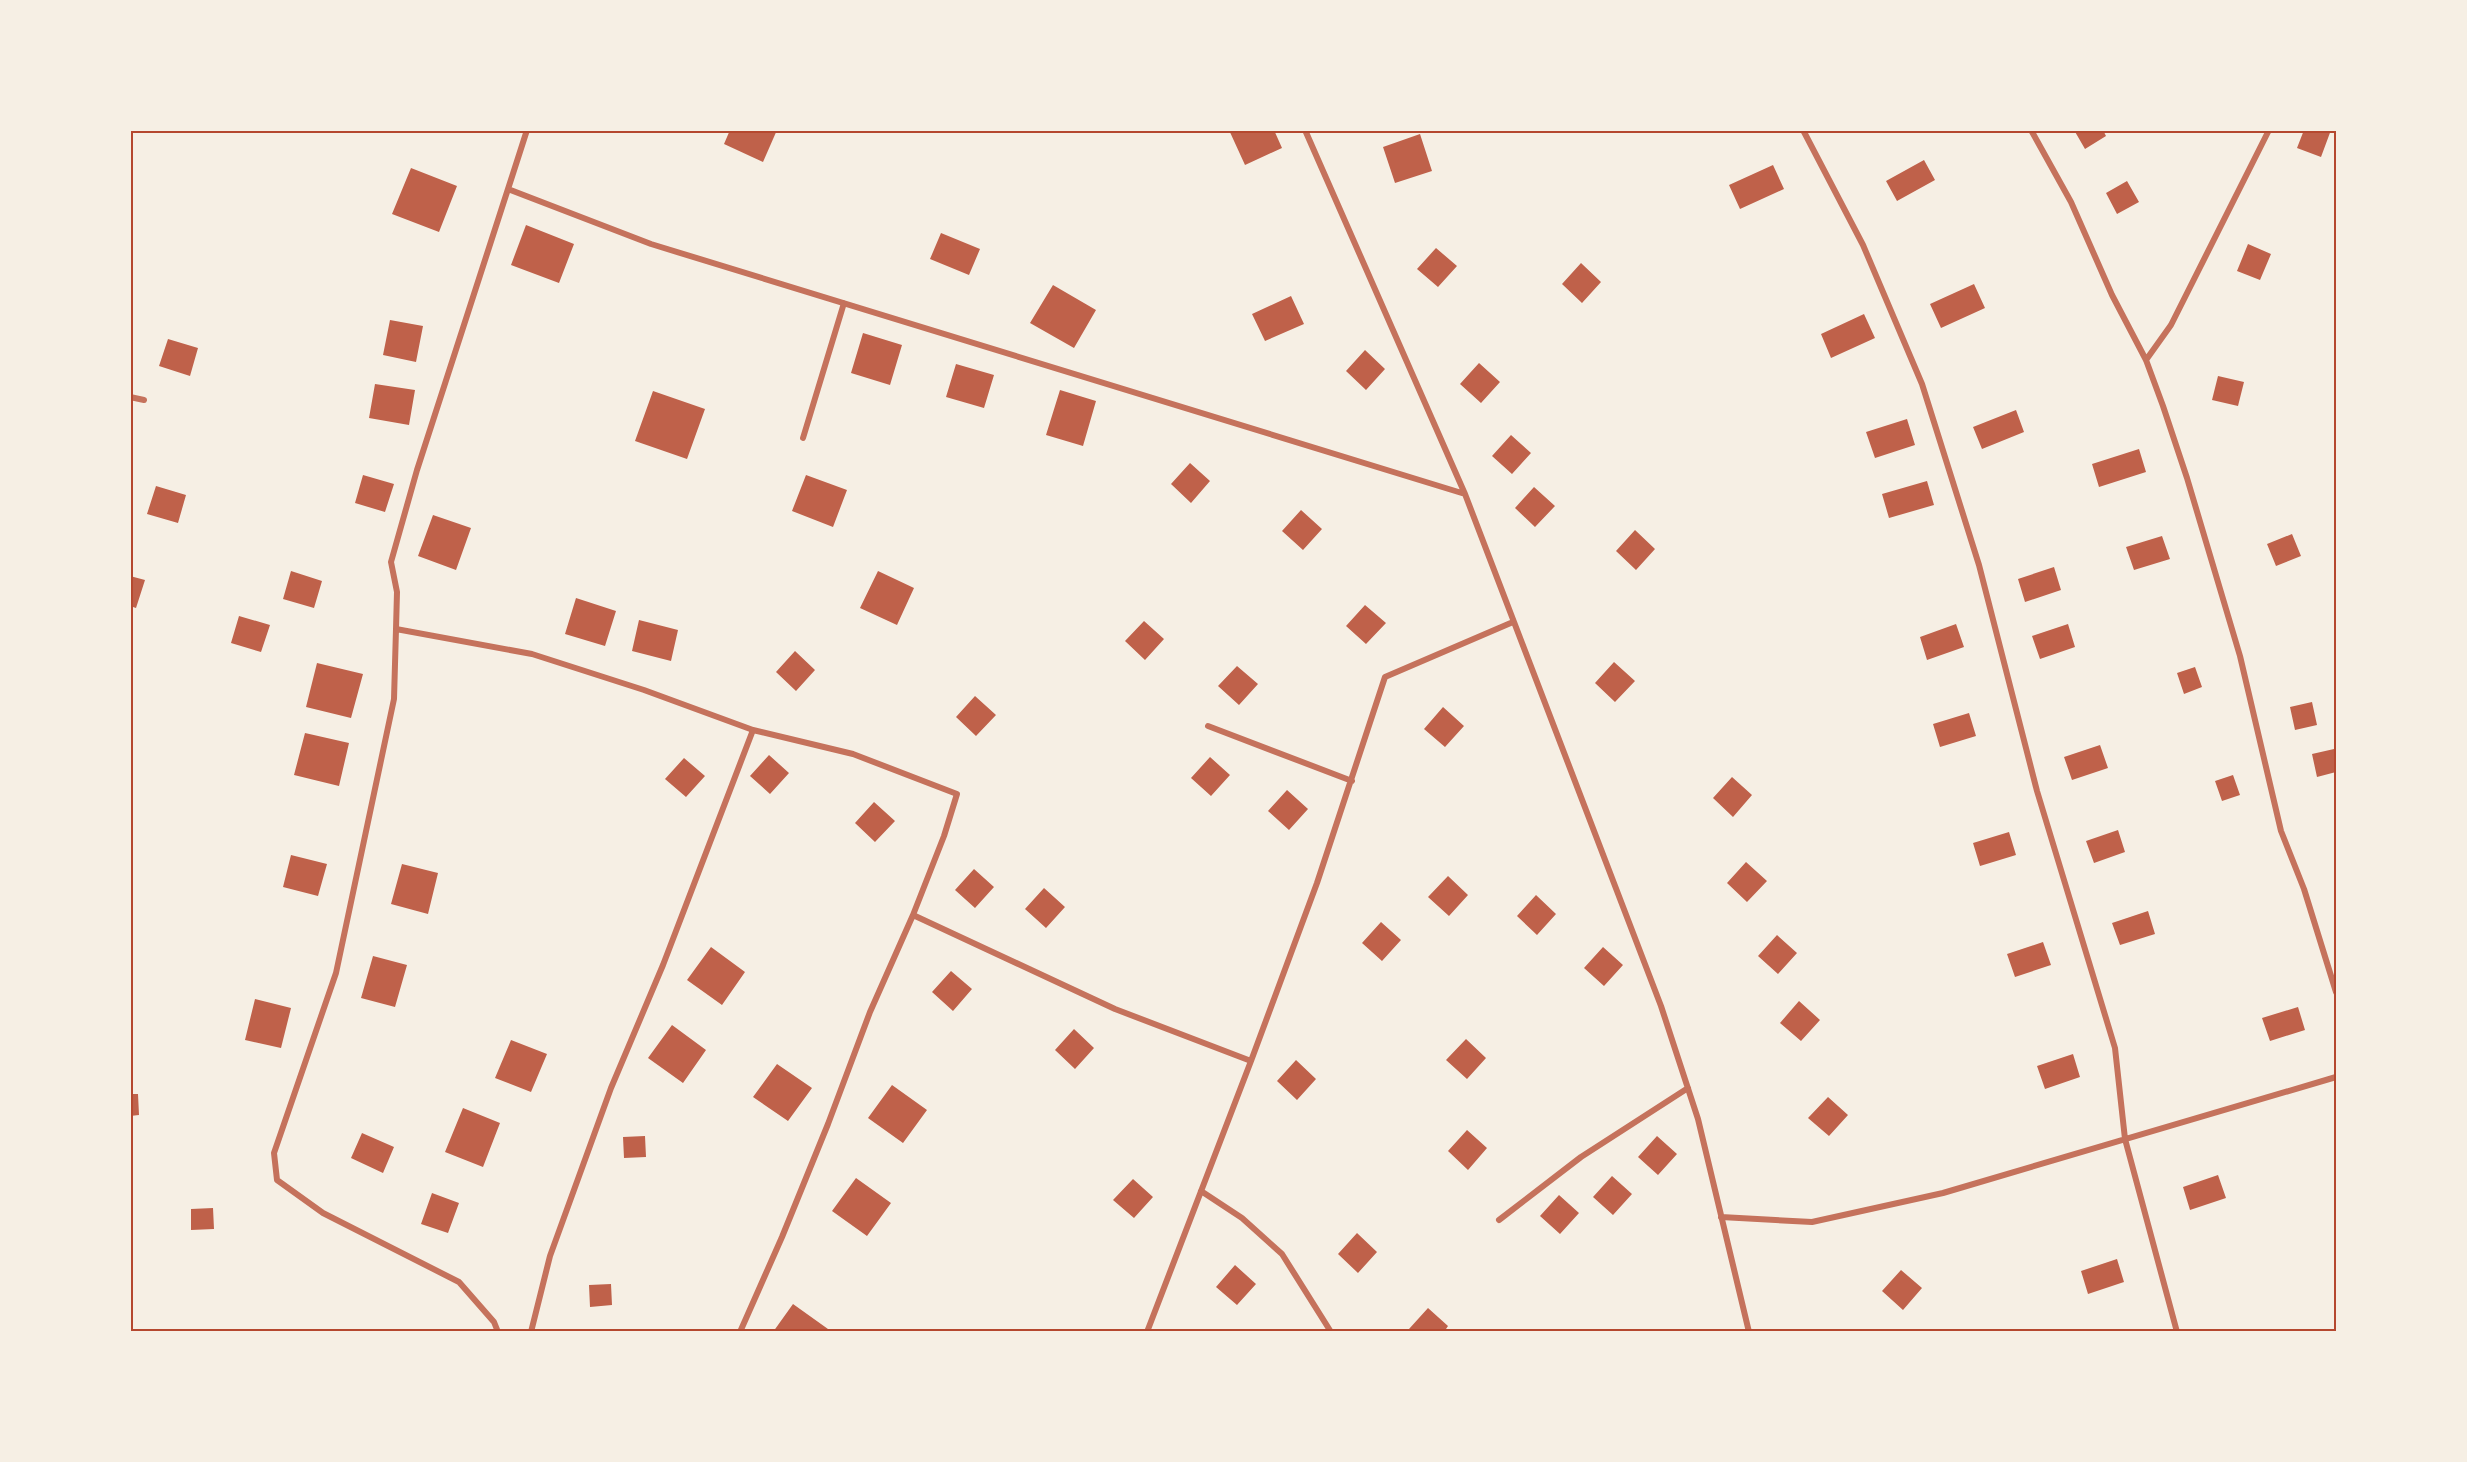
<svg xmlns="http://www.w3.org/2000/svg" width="2467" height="1462" font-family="Overpass,sans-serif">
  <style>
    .building { fill: #bf614a }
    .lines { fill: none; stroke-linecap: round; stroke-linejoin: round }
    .minor { stroke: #c5725c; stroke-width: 6 }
    .neatline { fill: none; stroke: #b5482f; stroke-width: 2 }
  </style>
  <rect width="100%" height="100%" fill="#f6efe4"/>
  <!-- building -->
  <path class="building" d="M 730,130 L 777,130 L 763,162 L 724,144 Z
    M 1229,130 L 1274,130 L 1282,148 L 1245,165 Z
    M 2074,130 L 2103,130 L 2106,136 L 2085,149 Z
    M 2304,130 L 2331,130 L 2321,157 L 2297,148 Z
    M 1420,134 L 1432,171 L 1395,183 L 1383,147 Z
    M 1924,160 L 1935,180 L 1897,201 L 1886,181 Z
    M 1773,165 L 1784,189 L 1740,209 L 1729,185 Z
    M 411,168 L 457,186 L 439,232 L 392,214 Z
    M 2127,181 L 2139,202 L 2117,214 L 2106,193 Z
    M 526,225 L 574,244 L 559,283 L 511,265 Z
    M 941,233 L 980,249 L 969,275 L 930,259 Z
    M 2248,244 L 2271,254 L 2260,280 L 2237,271 Z
    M 1436,248 L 1457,266 L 1438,287 L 1417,269 Z
    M 1581,263 L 1601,282 L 1582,303 L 1562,284 Z
    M 1974,284 L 1985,308 L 1941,328 L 1930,304 Z
    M 1053,285 L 1096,310 L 1074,348 L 1030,323 Z
    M 1291,296 L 1304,324 L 1265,341 L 1252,314 Z
    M 1864,314 L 1875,338 L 1831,358 L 1821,334 Z
    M 390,320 L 423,326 L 416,362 L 383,355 Z
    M 863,333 L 902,345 L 890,385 L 851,373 Z
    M 168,339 L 198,348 L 190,376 L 159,366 Z
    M 1365,350 L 1385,369 L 1366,390 L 1346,371 Z
    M 1479,363 L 1500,382 L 1481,403 L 1460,384 Z
    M 956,364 L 994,375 L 984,408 L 946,397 Z
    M 2218,376 L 2244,382 L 2238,406 L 2212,400 Z
    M 375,384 L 415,390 L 409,425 L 369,418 Z
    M 1060,390 L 1096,401 L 1083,446 L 1046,435 Z
    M 653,391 L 705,409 L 687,459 L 635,441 Z
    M 2016,410 L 2024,432 L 1982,449 L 1973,427 Z
    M 1907,419 L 1915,445 L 1875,458 L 1866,432 Z
    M 1511,435 L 1531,453 L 1512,474 L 1492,456 Z
    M 2139,449 L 2146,472 L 2099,487 L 2092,464 Z
    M 1190,463 L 1210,481 L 1191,503 L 1171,484 Z
    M 363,475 L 394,484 L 385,512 L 355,503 Z
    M 806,475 L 847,490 L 833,527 L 792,511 Z
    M 1927,481 L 1934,505 L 1889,518 L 1882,494 Z
    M 156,486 L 186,495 L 178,523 L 147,514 Z
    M 1534,487 L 1555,506 L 1535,527 L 1515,508 Z
    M 1301,510 L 1322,529 L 1303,550 L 1282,531 Z
    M 433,515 L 471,528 L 456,570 L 418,556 Z
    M 1635,530 L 1655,549 L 1636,570 L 1616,551 Z
    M 2292,534 L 2301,556 L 2276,566 L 2267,544 Z
    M 2162,536 L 2170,559 L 2134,570 L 2126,547 Z
    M 2054,567 L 2061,590 L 2025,602 L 2018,579 Z
    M 291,571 L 322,581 L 314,608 L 283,599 Z
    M 878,571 L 914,588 L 897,625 L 860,608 Z
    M 130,576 L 145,580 L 136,608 L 130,606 Z
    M 576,598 L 616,611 L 605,646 L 565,634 Z
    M 1365,605 L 1386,623 L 1366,644 L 1346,626 Z
    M 239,616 L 270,625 L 261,652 L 231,643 Z
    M 639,620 L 678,630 L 671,661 L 632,651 Z
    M 1144,621 L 1164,639 L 1145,660 L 1125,641 Z
    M 1956,624 L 1964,647 L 1927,660 L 1920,637 Z
    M 2068,624 L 2075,647 L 2040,659 L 2032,636 Z
    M 795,651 L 815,670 L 796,691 L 776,672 Z
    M 1614,662 L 1635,681 L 1615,702 L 1595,683 Z
    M 317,663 L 363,674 L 351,718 L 306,707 Z
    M 1237,666 L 1258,684 L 1239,705 L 1218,686 Z
    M 2195,667 L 2202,687 L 2184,694 L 2177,673 Z
    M 975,696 L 996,715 L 976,736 L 956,717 Z
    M 2312,702 L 2317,725 L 2295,730 L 2290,707 Z
    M 1443,707 L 1464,726 L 1445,747 L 1424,729 Z
    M 1969,713 L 1976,736 L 1940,747 L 1933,724 Z
    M 305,733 L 349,743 L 339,786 L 294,775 Z
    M 2100,745 L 2108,768 L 2072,780 L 2064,757 Z
    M 2334,749 L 2336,772 L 2317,777 L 2312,754 Z
    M 769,755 L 789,773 L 770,794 L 750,776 Z
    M 1210,757 L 1230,775 L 1211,796 L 1191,778 Z
    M 684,758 L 705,776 L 686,797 L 665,779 Z
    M 2233,775 L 2240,795 L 2222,801 L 2215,781 Z
    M 1732,777 L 1752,795 L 1733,817 L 1713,798 Z
    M 1287,790 L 1308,809 L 1289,830 L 1268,811 Z
    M 874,802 L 895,821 L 875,842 L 855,823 Z
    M 2118,830 L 2125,852 L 2094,863 L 2086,841 Z
    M 2009,832 L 2016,855 L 1980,866 L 1973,843 Z
    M 291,855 L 327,864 L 318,896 L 283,887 Z
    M 1746,862 L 1767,881 L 1747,902 L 1727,883 Z
    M 402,864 L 438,873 L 428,914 L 391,904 Z
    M 974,869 L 994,887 L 975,908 L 955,890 Z
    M 1448,876 L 1468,895 L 1449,916 L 1428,897 Z
    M 1044,888 L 1065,907 L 1046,928 L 1025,909 Z
    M 1536,895 L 1556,914 L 1537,935 L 1517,916 Z
    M 2148,911 L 2155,934 L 2120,945 L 2112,923 Z
    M 1381,922 L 1401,940 L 1382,961 L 1362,943 Z
    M 1777,935 L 1797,953 L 1778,974 L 1758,956 Z
    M 2043,942 L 2051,965 L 2015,977 L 2007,954 Z
    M 711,947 L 745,972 L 722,1005 L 687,980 Z
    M 1603,947 L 1623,965 L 1604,986 L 1584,968 Z
    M 373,956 L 407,965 L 395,1007 L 361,998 Z
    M 951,971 L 972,989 L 953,1011 L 932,992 Z
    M 255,999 L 291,1008 L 281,1048 L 245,1040 Z
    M 1799,1001 L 1820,1020 L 1801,1041 L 1780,1023 Z
    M 2298,1007 L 2305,1030 L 2270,1041 L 2262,1018 Z
    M 672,1025 L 706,1050 L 683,1083 L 648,1058 Z
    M 1074,1029 L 1094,1048 L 1075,1069 L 1055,1050 Z
    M 1466,1039 L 1486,1058 L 1467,1079 L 1446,1060 Z
    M 511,1040 L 547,1054 L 531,1092 L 495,1078 Z
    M 2073,1054 L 2080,1077 L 2045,1089 L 2037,1066 Z
    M 1296,1060 L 1316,1079 L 1297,1100 L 1277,1081 Z
    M 777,1064 L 812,1088 L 788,1121 L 753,1097 Z
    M 892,1085 L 927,1110 L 903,1143 L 868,1118 Z
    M 130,1094 L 138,1094 L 139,1115 L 130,1116 Z
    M 1828,1097 L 1848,1115 L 1829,1136 L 1808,1118 Z
    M 463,1108 L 500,1123 L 483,1167 L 445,1152 Z
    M 1467,1130 L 1487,1148 L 1468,1170 L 1448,1151 Z
    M 362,1133 L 394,1147 L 383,1173 L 351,1158 Z
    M 645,1136 L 646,1157 L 624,1158 L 623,1137 Z
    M 1657,1136 L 1677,1154 L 1658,1175 L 1638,1157 Z
    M 2218,1175 L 2226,1198 L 2190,1210 L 2183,1187 Z
    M 1612,1176 L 1632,1194 L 1613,1215 L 1593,1197 Z
    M 856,1178 L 891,1203 L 867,1236 L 832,1211 Z
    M 1133,1179 L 1153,1197 L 1134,1218 L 1113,1200 Z
    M 432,1193 L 459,1203 L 448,1233 L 421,1224 Z
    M 1559,1195 L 1579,1213 L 1560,1234 L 1540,1216 Z
    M 213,1208 L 214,1229 L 191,1230 L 191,1209 Z
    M 1357,1233 L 1377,1252 L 1358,1273 L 1338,1254 Z
    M 2117,1259 L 2124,1282 L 2088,1294 L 2081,1271 Z
    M 1235,1265 L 1256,1284 L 1237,1305 L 1216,1287 Z
    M 1901,1270 L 1922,1288 L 1903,1310 L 1882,1291 Z
    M 611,1284 L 612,1305 L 590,1307 L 589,1285 Z
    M 793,1304 L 828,1329 L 826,1332 L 773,1332 Z
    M 1428,1308 L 1448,1326 L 1444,1332 L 1412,1332 L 1409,1329 Z"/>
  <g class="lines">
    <!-- minor -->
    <path class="minor" d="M 527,130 L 508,189 L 651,244 L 1465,494
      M 1305,130 L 1465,494 L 1661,1006 L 1698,1119 L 1749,1332
      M 1803,130 L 1863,245 L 1922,384 L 1979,565 L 2037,791 L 2115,1048 L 2125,1139 L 2177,1332
      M 2031,130 L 2071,202 L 2112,295 L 2146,360 L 2163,406 L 2187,478 L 2240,656 L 2281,831 L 2304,889 L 2336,992
      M 508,189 L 417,470 L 391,562 L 397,592 L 396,629 L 532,654 L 644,690 L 753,730 L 853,754 L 957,794 L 944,836 L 913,915 L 1115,1009 L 1251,1061 L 1317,883 L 1385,677 L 1513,622
      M 2146,360 L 2171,325 L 2269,130
      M 130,397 L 144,400
      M 803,438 L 844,303
      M 396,629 L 394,699 L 336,973 L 274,1153 L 277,1180 L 323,1213 L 459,1282 L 494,1322 L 498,1332
      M 1208,726 L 1352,781
      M 1201,1191 L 1242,1218 L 1282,1254 L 1331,1332
      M 1721,1217 L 1812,1222 L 1943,1193 L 2336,1077
      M 1499,1220 L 1581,1157 L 1688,1088
      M 531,1332 L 550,1256 L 611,1088 L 663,965 L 753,730
      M 740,1332 L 782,1237 L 828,1124 L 870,1012 L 913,915
      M 1147,1332 L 1251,1061"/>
  </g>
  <!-- border -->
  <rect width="2467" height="1462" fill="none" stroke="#f6efe4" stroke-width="264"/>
  <rect x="132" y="132" width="2203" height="1198" class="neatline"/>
</svg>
